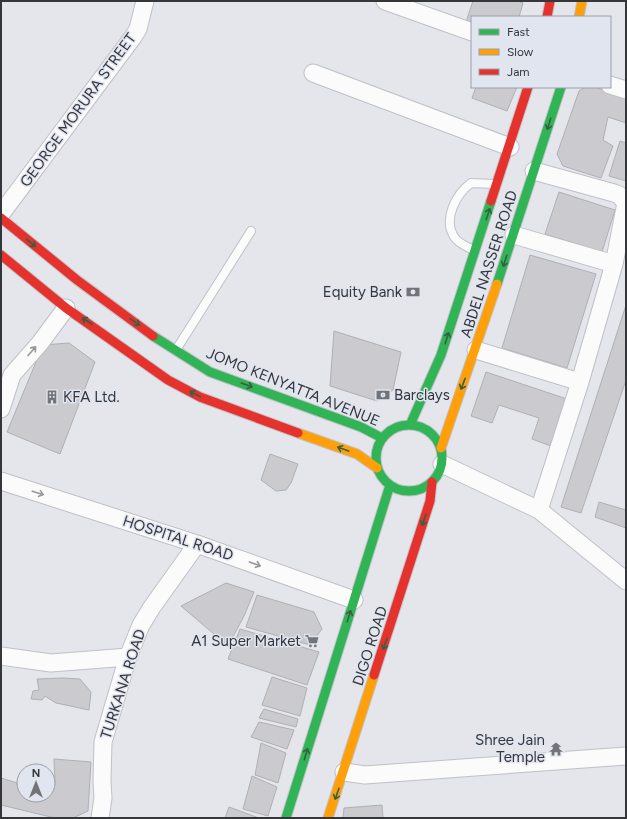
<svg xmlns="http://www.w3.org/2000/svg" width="627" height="819" font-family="Figtree,sans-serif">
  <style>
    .building { fill: #cacacf; stroke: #afb0b4 }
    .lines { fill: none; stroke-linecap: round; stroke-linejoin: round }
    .lane-casing { stroke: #bfc1c6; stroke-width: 10 }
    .street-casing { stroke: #bfc1c6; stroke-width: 19 }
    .fast-casing { stroke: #bfc1c6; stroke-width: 11 }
    .slow-casing { stroke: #bfc1c6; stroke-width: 11 }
    .jam-casing { stroke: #bfc1c6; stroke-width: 11 }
    .lane { stroke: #fbfbfc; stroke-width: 8 }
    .street { stroke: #fbfbfc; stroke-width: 17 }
    .fast { stroke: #30b455; stroke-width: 9 }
    .slow { stroke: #ff9f0a; stroke-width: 9 }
    .jam { stroke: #e5322d; stroke-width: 9 }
    .oneway { stroke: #336243 }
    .oneway2 { stroke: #98989b }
    .labels { text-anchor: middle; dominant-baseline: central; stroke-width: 3; stroke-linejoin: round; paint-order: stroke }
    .street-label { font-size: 15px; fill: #34363a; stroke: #e0e5f0 }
    .poi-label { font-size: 15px; fill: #34363a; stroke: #e0e5f0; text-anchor: end }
  </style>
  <rect width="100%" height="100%" fill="#e4e6ec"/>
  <!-- building -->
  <path class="building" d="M 473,1 L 518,1 L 523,3 L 519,17 L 472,17 L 472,27 L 465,25 Z
    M 476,87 L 517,87 L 507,111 L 472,98 Z
    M 585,87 L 595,87 L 626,98 L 626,123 L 608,117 L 603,140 L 613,146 L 601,178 L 563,166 L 557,154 L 579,91 Z
    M 620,141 L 626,143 L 626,181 L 609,176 Z
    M 559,192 L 615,210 L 602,252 L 545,234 Z
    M 530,255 L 596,274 L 567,368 L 502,348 Z
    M 626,305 L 626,380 L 581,513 L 561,507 Z
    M 334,331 L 401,352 L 393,390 L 377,401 L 330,386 Z
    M 69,343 L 95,362 L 60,454 L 7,432 L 43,345 Z
    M 486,372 L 567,399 L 551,446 L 532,439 L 539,418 L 499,405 L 492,423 L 471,416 Z
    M 270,454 L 298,464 L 291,483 L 286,490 L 276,491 L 261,480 Z
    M 599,502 L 626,510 L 626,528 L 595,517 Z
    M 226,583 L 254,592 L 244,616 L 228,646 L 181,606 Z
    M 257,595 L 314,612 L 322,629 L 310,645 L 246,627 Z
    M 240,629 L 319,652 L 307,685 L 228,659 Z
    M 272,677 L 307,688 L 300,716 L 262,705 Z
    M 63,678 L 80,679 L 91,692 L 89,710 L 56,703 L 45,696 L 42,700 L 31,699 L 33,691 L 39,690 L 37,679 Z
    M 264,709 L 298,719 L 296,727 L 259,718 Z
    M 259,722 L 294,730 L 287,749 L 251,737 Z
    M 261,743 L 286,753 L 278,783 L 255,775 Z
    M 54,759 L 91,762 L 88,811 L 73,818 L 55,818 L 1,805 L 1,778 L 24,785 L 24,795 L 48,795 L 48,785 L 55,783 Z
    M 252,776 L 277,787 L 268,816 L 243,809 Z
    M 382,805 L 383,818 L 343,818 L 344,808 Z
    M 229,807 L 259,818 L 225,818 Z"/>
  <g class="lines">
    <!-- lane casing -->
    <g class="lane-casing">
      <path id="lane" d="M 473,250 C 468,247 458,243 455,238 C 442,220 456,194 471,183 L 494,184
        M 176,350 L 251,231"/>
    </g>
    <!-- street casing -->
    <g class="street-casing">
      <path id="street" d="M 385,1 L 472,32
        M 313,73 L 510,147
        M 610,85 L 626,90
        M 534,171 L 614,193 L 619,195 L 626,203 L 614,264 L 580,382 L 539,510
        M 1,214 L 133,37 L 138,29 L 145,1
        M 514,235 L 614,264
        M 476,350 L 580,382
        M 1,409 L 12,375 L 40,343 L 66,308
        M 442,464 L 539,510 L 626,581
        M 1,481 L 197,544 L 354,600
        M 1,656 L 51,663 L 128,657
        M 344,772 L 365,775 L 626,756
        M 100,818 L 103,798 L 102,781 L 103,742 L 128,657 L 141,625 L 152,607 L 197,544"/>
    </g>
    <!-- fast casing -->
    <g class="fast-casing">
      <path id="fast" d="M 497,284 L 561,87
        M 153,336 L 210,372 L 361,427 L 382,438
        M376 458a33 33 0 1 1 66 0a33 33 0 1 1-66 0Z
        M 410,425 L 441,355 L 491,201
        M 286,818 L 390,485"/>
    </g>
    <!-- slow casing -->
    <g class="slow-casing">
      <path id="slow" d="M 579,17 L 582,1
        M 298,433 L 357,454 L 377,468
        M 441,448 L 497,284
        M 328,818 L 374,675"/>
    </g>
    <!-- jam casing -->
    <g class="jam-casing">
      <path id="jam" d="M 547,17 L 550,1
        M 491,201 L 528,87
        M 1,218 L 77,280 L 153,336
        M 1,255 L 66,308 L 168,380 L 200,397 L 298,433
        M 374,675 L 430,501 L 432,482"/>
    </g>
    <!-- lane -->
    <use href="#lane" class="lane"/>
    <!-- street -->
    <use href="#street" class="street"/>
    <!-- fast -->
    <use href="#fast" class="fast"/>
    <!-- slow -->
    <use href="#slow" class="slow"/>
    <!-- jam -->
    <use href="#jam" class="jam"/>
  </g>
  <!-- one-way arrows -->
  <defs><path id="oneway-shaft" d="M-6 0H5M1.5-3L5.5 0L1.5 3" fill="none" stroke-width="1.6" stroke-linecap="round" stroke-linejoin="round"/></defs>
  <g class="oneway">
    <use href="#oneway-shaft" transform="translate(549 124) rotate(107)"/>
    <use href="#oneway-shaft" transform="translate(488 214) rotate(-72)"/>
    <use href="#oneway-shaft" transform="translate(31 243) rotate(39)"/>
    <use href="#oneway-shaft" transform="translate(505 261) rotate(108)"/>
    <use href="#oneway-shaft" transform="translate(87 321) rotate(-147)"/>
    <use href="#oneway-shaft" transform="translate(135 322) rotate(35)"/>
    <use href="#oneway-shaft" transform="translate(447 338) rotate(-72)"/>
    <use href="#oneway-shaft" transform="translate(463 384) rotate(111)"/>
    <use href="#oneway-shaft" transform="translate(247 385) rotate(20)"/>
    <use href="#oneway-shaft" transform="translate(195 394) rotate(-154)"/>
    <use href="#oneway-shaft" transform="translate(343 449) rotate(-160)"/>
    <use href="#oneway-shaft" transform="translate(424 520) rotate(108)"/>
    <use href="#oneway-shaft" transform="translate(349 616) rotate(-73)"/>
    <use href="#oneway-shaft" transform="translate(385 644) rotate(108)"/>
    <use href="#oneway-shaft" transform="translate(306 754) rotate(-73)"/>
    <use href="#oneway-shaft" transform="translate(337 794) rotate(109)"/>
  </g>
  <g class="oneway2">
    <use href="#oneway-shaft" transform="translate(32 351) rotate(-49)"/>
    <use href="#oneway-shaft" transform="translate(38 493) rotate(18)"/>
    <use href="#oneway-shaft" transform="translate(255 564) rotate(20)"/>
  </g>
  <!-- icons -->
  <defs>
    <g id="bank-bare" transform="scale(1.08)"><path d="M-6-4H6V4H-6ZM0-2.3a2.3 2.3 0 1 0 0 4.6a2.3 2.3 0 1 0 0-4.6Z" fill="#727478" stroke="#e0e5f0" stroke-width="2.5" paint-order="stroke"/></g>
    <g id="building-bare" transform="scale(1.08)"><path d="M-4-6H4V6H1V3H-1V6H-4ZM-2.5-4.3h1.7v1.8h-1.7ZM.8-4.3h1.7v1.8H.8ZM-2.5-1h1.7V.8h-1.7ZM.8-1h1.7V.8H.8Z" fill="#727478" stroke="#e0e5f0" stroke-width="2.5" paint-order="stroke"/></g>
    <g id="supermarket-bare" transform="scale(1.08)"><path d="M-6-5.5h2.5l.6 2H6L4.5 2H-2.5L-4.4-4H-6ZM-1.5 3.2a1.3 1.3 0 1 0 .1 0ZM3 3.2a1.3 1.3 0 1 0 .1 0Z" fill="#727478" stroke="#e0e5f0" stroke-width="2.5" paint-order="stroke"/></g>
    <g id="temple-bare" transform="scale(1.08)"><path d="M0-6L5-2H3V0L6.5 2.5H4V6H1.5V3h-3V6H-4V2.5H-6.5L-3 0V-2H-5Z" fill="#727478" stroke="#e0e5f0" stroke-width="2.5" paint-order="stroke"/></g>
  </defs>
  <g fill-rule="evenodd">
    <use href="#bank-bare" x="413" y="292"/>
    <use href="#bank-bare" x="383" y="395"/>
    <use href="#building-bare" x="52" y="397"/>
    <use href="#supermarket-bare" x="312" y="641"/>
    <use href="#temple-bare" x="556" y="749"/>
  </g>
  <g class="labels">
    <!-- street labels -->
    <g class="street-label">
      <text transform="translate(78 110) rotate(-54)">GEORGE MORURA STREET</text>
      <text transform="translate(489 264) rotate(-72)">ABDEL NASSER ROAD</text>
      <text transform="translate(293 387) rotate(22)">JOMO KENYATTA AVENUE</text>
      <text transform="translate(178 538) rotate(18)">HOSPITAL ROAD</text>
      <text transform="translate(370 646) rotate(-72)">DIGO ROAD</text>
      <text transform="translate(123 684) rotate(-72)">TURKANA ROAD</text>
    </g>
    <!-- poi labels -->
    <g class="poi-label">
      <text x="402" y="292">Equity Bank</text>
      <text x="394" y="395" text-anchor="start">Barclays</text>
      <text x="63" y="397" text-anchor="start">KFA Ltd.</text>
      <text x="301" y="641">A1 Super Market</text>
      <text x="545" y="740">Shree Jain<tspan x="545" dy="17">Temple</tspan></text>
    </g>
  </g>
  <!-- border -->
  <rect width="627" height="819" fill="none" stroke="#34363a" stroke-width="4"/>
  <!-- legend -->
  <rect x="471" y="16" width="140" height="72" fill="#e0e5f0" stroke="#9b9fa7"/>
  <rect x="479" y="29" width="20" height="6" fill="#30b455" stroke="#9b9fa7"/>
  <text x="507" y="36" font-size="12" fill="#34363a">Fast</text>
  <rect x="479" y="49" width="20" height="6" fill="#ff9f0a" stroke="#9b9fa7"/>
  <text x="507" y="56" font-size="12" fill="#34363a">Slow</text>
  <rect x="479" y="69" width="20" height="6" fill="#e5322d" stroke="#9b9fa7"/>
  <text x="507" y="76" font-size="12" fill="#34363a">Jam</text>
  <!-- north arrow -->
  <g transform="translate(36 783)"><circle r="19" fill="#e0e5f0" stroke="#9b9fa7"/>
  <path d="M0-3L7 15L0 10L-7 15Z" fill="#727478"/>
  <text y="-6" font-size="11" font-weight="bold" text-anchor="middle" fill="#34363a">N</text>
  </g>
</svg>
